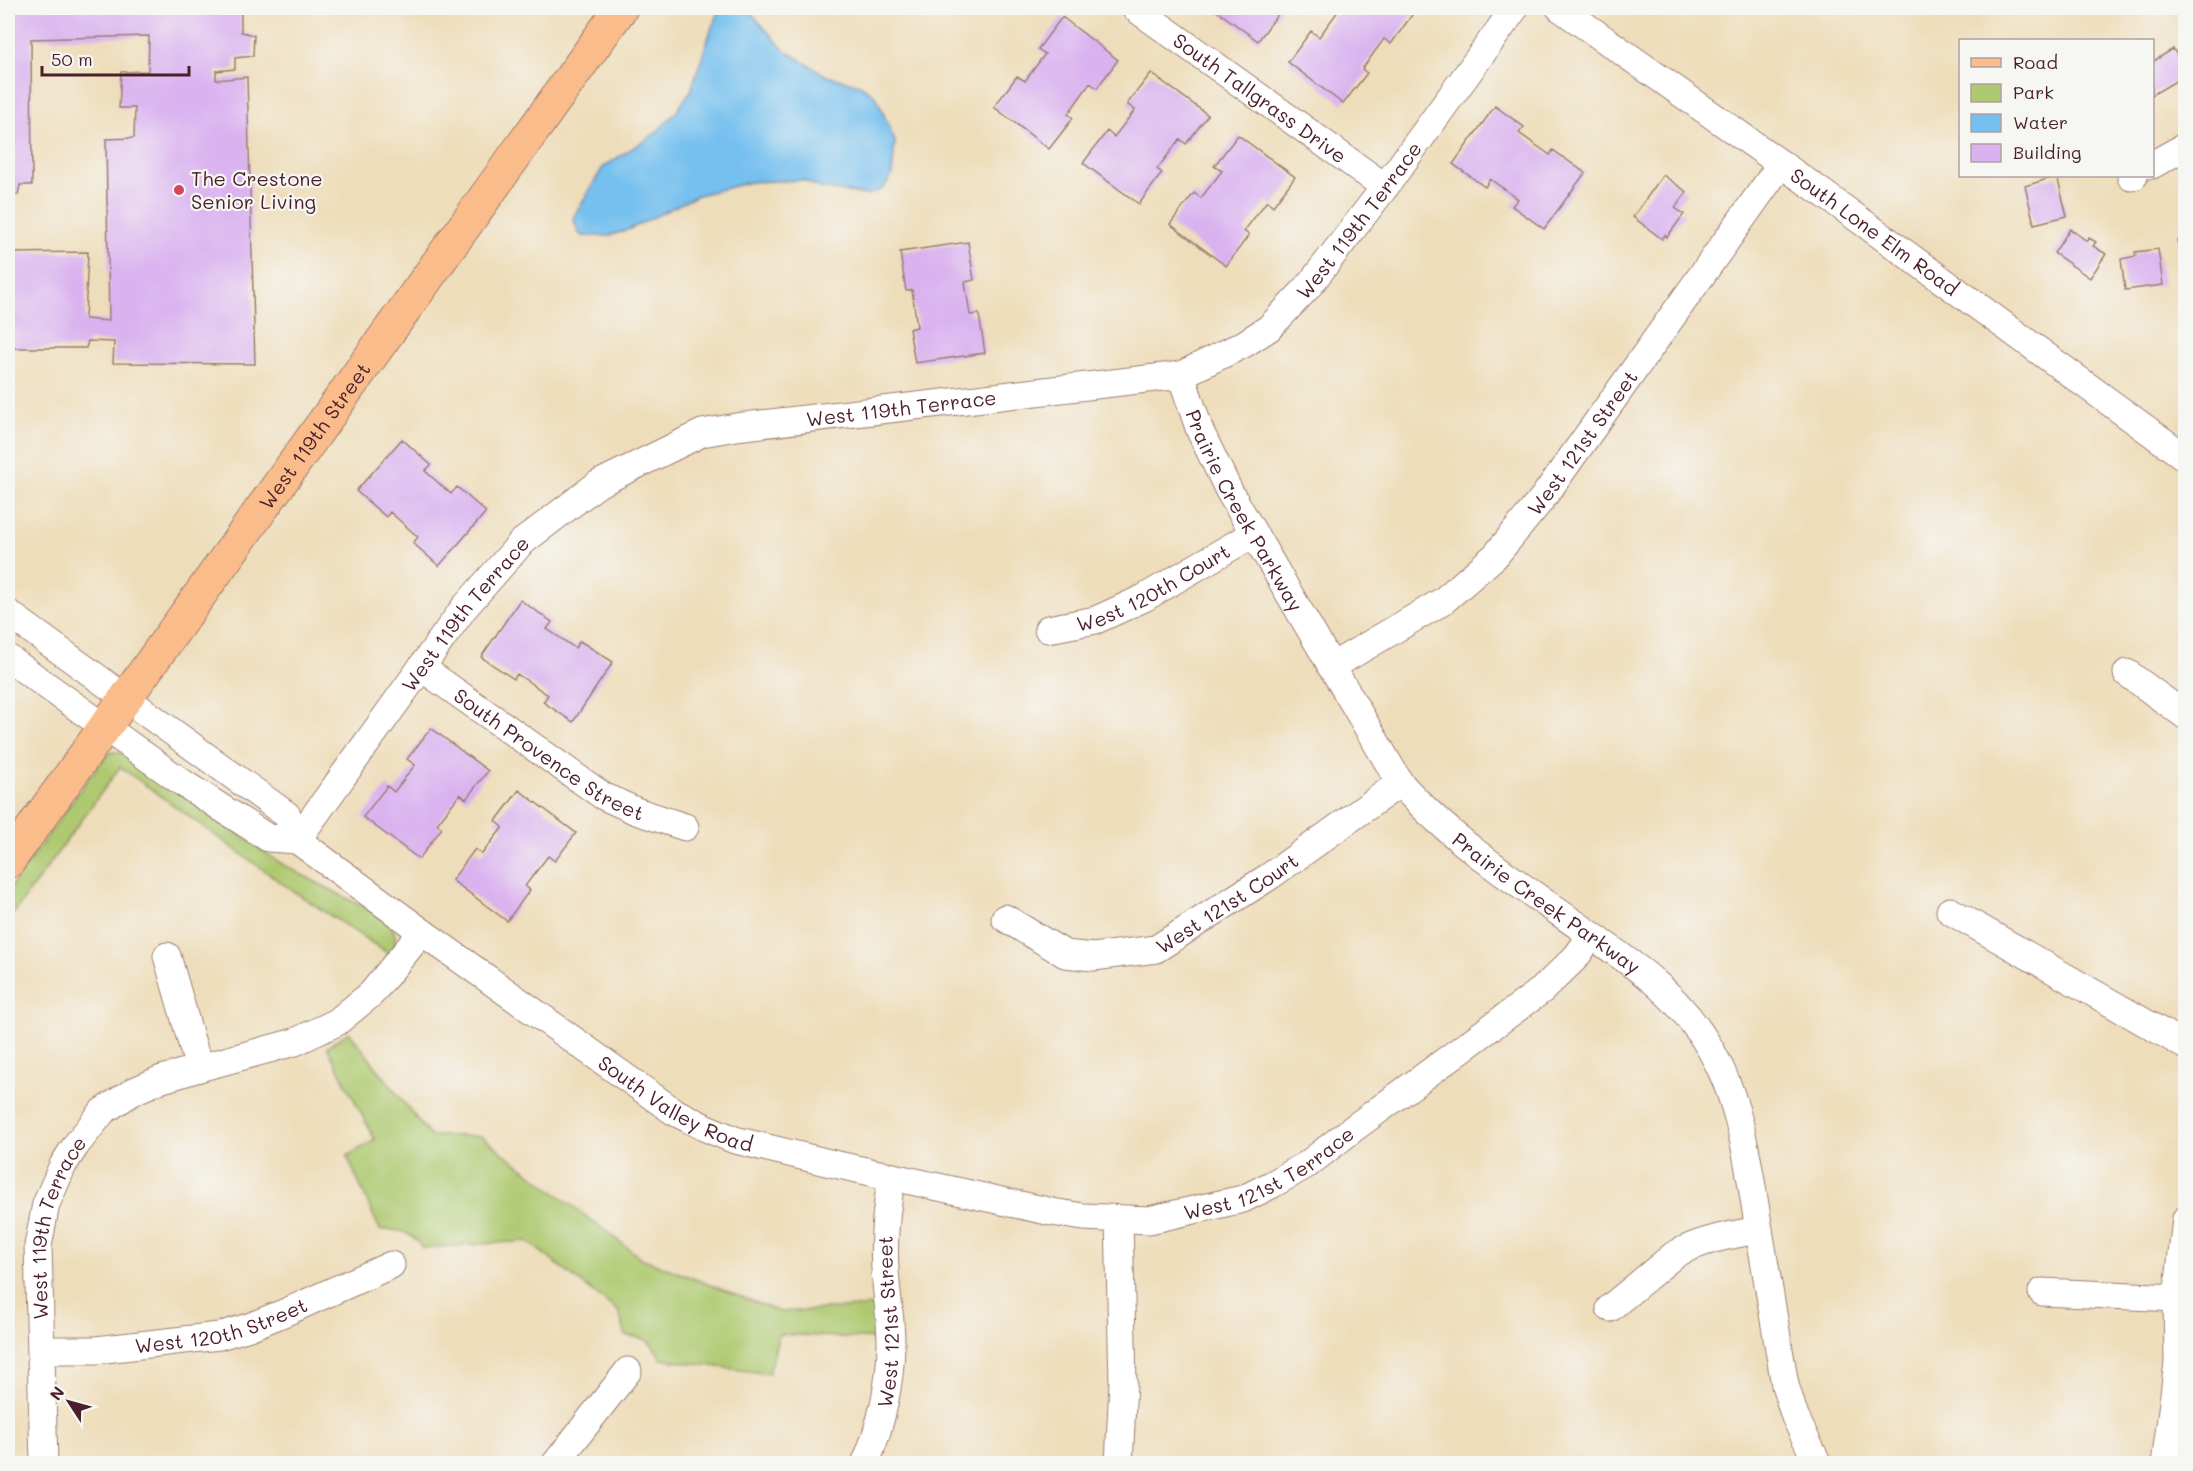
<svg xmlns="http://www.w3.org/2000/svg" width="2193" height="1471" font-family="Mali,sans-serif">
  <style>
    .green { fill: #aec96f; stroke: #7c744d; stroke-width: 1.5 }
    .water { fill: #75c0ef; stroke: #60708d; stroke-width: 1.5 }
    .building { fill: #dab2ef }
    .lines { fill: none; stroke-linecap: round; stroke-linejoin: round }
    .minor-casing { stroke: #9c7e72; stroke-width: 29 }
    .major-casing { stroke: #9c7e72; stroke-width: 35 }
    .minor { stroke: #fff; stroke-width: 27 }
    .major { stroke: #f9bc8a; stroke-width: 33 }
    .poi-dot { fill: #d1495b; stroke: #f6f6f2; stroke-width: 2 }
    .labels { text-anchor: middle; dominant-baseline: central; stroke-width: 4.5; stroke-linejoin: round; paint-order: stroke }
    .street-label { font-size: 20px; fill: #4a1f2b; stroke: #f6f6f2 }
    .poi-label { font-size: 20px; fill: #4a1f2b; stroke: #f6f6f2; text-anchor: start }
  </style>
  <rect width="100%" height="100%" fill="#f6f6f2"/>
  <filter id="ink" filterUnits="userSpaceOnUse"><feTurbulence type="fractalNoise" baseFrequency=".0167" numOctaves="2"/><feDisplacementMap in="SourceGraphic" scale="12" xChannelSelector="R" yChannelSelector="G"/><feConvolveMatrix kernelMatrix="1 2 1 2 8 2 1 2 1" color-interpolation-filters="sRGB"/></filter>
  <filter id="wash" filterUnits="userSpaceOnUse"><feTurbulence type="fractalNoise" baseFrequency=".008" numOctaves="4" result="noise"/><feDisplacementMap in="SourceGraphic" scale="24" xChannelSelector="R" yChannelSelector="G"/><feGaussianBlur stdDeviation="1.35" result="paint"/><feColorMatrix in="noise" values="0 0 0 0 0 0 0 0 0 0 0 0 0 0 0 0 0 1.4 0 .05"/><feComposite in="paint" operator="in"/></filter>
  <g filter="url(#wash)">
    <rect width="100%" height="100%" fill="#eeddba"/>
    <!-- green -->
    <path class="green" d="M 111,752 L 123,753 L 285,866 L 377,914 C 396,928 399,933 392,956 L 293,891 L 120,767 L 8,921 L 8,891 L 99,764 Z
      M 349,1032 L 430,1136 L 481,1136 L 641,1258 L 780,1312 L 875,1306 L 878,1339 L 779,1334 L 769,1374 L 661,1359 C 652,1341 645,1337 626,1336 L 619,1312 L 527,1241 L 422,1248 C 412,1231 398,1229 380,1230 L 347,1156 L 375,1140 L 327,1047 Z"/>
    <!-- water -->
    <path class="water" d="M 721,8 L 747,8 L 784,50 L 827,76 L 860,85 L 876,96 L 895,141 L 892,175 L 883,189 L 867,195 L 820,188 L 803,180 L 751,182 L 698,195 L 630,229 L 609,236 L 582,236 L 579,233 L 573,218 L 603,167 L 655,134 L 677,111 L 691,90 L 712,27 Z"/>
    <g id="blocks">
      <!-- building -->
      <path class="building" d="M 8,8 L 241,8 L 241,32 L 254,35 L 253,56 L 235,58 L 235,69 L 216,71 L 216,80 L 247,77 L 255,364 L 113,363 L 114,342 L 88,341 L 86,348 L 8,348 L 8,253 L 88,252 L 85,319 L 109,321 L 106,139 L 134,138 L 135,108 L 119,108 L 121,72 L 148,71 L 149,36 L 31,39 L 32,185 L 20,185 L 18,195 L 8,194 Z
        M 1213,8 L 1278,8 L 1281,10 L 1258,41 Z
        M 1336,8 L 1402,8 L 1412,15 L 1391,44 L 1384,39 L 1362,69 L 1367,73 L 1343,104 L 1288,62 L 1311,31 L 1319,37 L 1339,10 Z
        M 1062,17 L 1118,60 L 1097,88 L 1090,83 L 1068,114 L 1073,118 L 1049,149 L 994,107 L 1017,76 L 1025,81 L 1045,54 L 1038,49 Z
        M 2173,49 L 2186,68 L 2186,75 L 2152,95 L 2152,62 Z
        M 1151,73 L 1208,115 L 1186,144 L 1180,139 L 1157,169 L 1162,173 L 1139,204 L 1083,163 L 1107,131 L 1114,137 L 1135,110 L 1127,104 Z
        M 1495,106 L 1524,127 L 1519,133 L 1550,155 L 1553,150 L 1585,173 L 1544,229 L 1512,206 L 1518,199 L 1490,179 L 1485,187 L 1453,164 Z
        M 1238,135 L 1295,177 L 1273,206 L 1267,201 L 1244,231 L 1249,235 L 1226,266 L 1170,224 L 1194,193 L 1201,198 L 1222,171 L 1214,166 Z
        M 1663,175 L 1687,192 L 1675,208 L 1684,214 L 1667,237 L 1665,235 L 1662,239 L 1633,217 Z
        M 2057,176 L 2067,216 L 2034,224 L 2025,186 Z
        M 2070,229 L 2087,241 L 2089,238 L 2096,242 L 2093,246 L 2106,254 L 2090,278 L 2054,253 Z
        M 2186,233 L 2186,251 L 2177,242 Z
        M 968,242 L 974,280 L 965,282 L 970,315 L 979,314 L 985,353 L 915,363 L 909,329 L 917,327 L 912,290 L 906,291 L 900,252 Z
        M 2158,249 L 2163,285 L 2125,290 L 2121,259 L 2136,256 L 2135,252 Z
        M 402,439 L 431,465 L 425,471 L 451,494 L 457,487 L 486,512 L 439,566 L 413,543 L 418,537 L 390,512 L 386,517 L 356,491 Z
        M 520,600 L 552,622 L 547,629 L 575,648 L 580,641 L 613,662 L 573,722 L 543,702 L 548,695 L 517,674 L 514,679 L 481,657 Z
        M 431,728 L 488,771 L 466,799 L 460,794 L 437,824 L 442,828 L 419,859 L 363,817 L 387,786 L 394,792 L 415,765 L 407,759 Z
        M 519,790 L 576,833 L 555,861 L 548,856 L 525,886 L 530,890 L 507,921 L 452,880 L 475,849 L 482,854 L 503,827 L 496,821 Z"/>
    </g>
  </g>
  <g filter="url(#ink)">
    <use href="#blocks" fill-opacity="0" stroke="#9c7e72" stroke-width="1.5"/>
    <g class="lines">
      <!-- minor casing -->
      <g class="minor-casing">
        <g id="minor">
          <path id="s1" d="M 1135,8 L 1385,187"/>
          <path id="s2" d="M 1560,8 L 1824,194 L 2186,458"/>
          <path d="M 2152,165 L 2186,146"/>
          <path d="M 2131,177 L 2134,176"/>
          <path id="s3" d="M 1181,375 L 1200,431 L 1229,491 L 1400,783 C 1468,859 1565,912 1646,975 C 1732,1044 1742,1122 1758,1224 C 1767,1277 1776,1331 1785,1385 L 1795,1417 L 1818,1464"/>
          <path id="s4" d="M 8,613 L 287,815 L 297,840 L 422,932 L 673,1111 L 706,1128 L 735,1140 L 834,1164 L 1052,1212 L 1083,1217 L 1149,1220 L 1243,1199 L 1271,1185 L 1308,1164 L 1354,1128 L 1542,990 L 1576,957 L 1591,936"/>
          <path id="s5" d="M 1048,629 L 1096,620 L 1144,598 L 1253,534"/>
          <path d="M 8,658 L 183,783 L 268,838 L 297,840"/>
          <path id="s6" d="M 1331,667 L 1443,601 L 1495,556 L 1542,499 L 1781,164"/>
          <path id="s7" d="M 422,668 L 603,796 L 636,811 L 685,827"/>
          <path d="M 2127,673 L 2186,716"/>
          <path id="s8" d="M 297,840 L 464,608 L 521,543 L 598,484 L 702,433 L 736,427 L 1181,375 L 1244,344 L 1269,328 L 1308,287 L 1385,187 L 1515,8"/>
          <path d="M 1950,911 L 2186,1046"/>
          <path id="s9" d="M 1005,918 L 1065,954 L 1093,957 L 1156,949 L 1270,876 L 1400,783"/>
          <path d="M 167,956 L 199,1068"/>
          <path d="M 2042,1292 L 2177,1298"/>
          <path d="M 1610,1308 L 1674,1255 C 1700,1240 1730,1235 1759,1230"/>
          <path id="s10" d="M 42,1350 L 96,1350 L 219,1336 L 249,1327 L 286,1312 L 391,1265"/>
          <path id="s11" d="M 44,1464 L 38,1246 L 46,1204 L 63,1165 L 76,1145 L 103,1111 L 134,1091 L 159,1080 L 199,1068 L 295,1042 L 337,1022 L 371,994 L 422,932"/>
          <path d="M 555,1464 L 628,1371"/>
          <path id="s12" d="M 865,1464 C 881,1427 891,1383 891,1342 C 891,1318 886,1293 885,1269 C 883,1237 886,1208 892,1177"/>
          <path d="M 1119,1464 L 1123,1382 L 1119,1220"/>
          <path d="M 2165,1464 L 2178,1363 L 2177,1298 L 2186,1219"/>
        </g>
      </g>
      <!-- major casing -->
      <g class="major-casing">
        <g id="major">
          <path id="s13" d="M 8,862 L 621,8"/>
        </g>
      </g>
      <!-- minor -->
      <use href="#minor" class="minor"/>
      <!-- major -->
      <use href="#major" class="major"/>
    </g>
  </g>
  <!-- markers -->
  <circle class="poi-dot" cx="179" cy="190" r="6"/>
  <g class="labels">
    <!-- street labels -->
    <g class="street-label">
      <text stroke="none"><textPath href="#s1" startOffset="154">South Tallgrass Drive</textPath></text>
      <text stroke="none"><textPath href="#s8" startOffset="1308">West 119th Terrace</textPath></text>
      <text stroke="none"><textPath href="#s2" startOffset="386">South Lone Elm Road</textPath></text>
      <text stroke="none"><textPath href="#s8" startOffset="786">West 119th Terrace</textPath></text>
      <text stroke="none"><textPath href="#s13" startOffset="525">West 119th Street</textPath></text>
      <text stroke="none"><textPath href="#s6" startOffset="342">West 121st Street</textPath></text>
      <text stroke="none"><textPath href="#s3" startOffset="150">Prairie Creek Parkway</textPath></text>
      <text stroke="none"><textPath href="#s5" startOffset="114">West 120th Court</textPath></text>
      <text stroke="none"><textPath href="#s8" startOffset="282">West 119th Terrace</textPath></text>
      <text stroke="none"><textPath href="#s7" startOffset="154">South Provence Street</textPath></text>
      <text stroke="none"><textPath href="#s9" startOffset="246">West 121st Court</textPath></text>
      <text stroke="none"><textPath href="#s3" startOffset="654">Prairie Creek Parkway</textPath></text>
      <text stroke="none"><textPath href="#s4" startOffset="834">South Valley Road</textPath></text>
      <text stroke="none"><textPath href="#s4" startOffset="1456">West 121st Terrace</textPath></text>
      <text stroke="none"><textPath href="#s11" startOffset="240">West 119th Terrace</textPath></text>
      <text stroke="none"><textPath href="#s12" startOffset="146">West 121st Street</textPath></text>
      <text stroke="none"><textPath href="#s10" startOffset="182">West 120th Street</textPath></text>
    </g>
    <!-- poi labels -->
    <g class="poi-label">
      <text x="191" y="178">The Crestone<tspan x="191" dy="23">Senior Living</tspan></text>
    </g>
  </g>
  <!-- margin -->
  <rect width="2193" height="1471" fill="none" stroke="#f6f6f2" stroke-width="30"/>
  <!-- legend -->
  <rect x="1959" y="39" width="195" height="138" fill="#f6f6f2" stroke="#b1a0a2" stroke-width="1.5"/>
  <rect x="1971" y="58" width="30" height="9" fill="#f9bc8a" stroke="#b1a0a2" stroke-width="1.5"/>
  <text x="2013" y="69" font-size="18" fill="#4a1f2b">Road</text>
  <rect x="1971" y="84" width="30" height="18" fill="#aec96f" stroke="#b1a0a2" stroke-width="1.5"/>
  <text x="2013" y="99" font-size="18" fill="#4a1f2b">Park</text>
  <rect x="1971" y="114" width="30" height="18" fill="#75c0ef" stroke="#b1a0a2" stroke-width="1.5"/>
  <text x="2013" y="129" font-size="18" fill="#4a1f2b">Water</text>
  <rect x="1971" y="144" width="30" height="18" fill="#dab2ef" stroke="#b1a0a2" stroke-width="1.5"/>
  <text x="2013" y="159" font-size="18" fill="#4a1f2b">Building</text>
  <!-- north arrow -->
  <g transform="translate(69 1402) rotate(306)" stroke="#f6f6f2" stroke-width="4.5" paint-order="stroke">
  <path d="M0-4.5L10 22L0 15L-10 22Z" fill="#4a1f2b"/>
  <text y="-9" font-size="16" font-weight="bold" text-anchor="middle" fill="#4a1f2b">N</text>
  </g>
  <!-- scale -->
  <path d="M42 66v9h147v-9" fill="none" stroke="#4a1f2b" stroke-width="3"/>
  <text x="51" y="66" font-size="18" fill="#4a1f2b" stroke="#f6f6f2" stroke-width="4.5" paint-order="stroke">50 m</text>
</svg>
